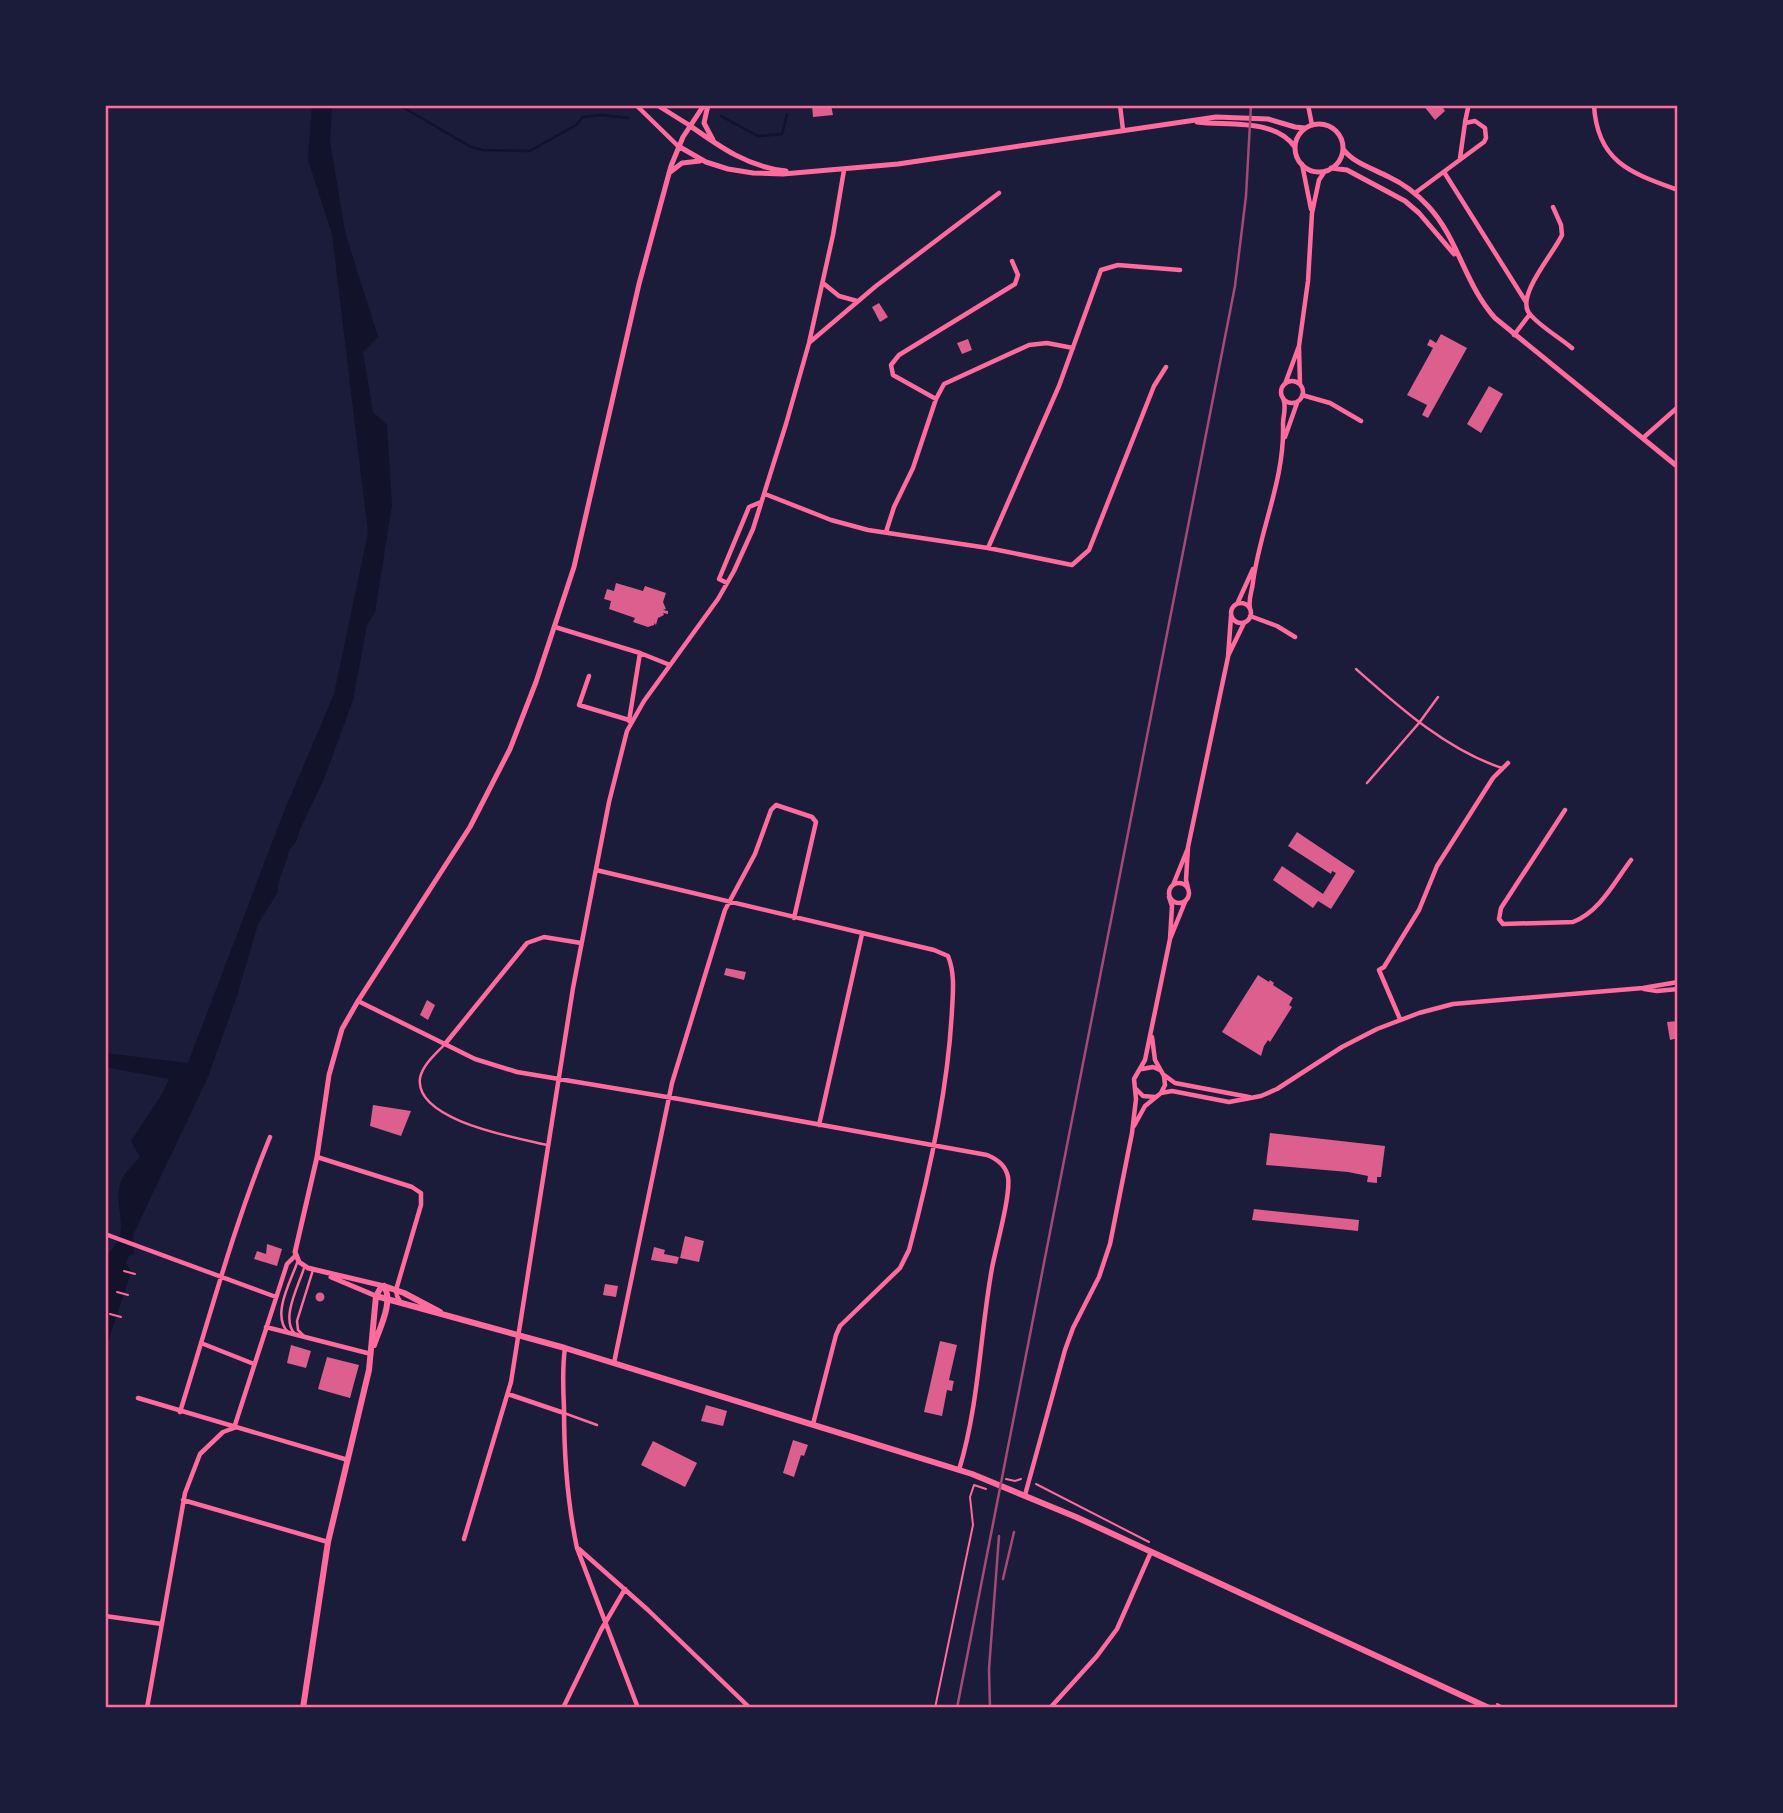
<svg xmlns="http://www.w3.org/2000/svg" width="1783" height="1813" font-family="Raleway,sans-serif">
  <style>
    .water { fill: #12122b }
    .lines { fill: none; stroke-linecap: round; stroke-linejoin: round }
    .stream { stroke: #12122b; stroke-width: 2.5 }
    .building { fill: #dd5f8e }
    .path { stroke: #ff6b9d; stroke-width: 2 }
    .service { stroke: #ff6b9d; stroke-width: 2.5 }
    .minor { stroke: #ff6b9d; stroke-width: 4.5 }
    .tertiary { stroke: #ff6b9d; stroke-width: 5 }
    .secondary { stroke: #ff6b9d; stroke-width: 6 }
    .rail { stroke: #a44b75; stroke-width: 2.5 }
    .neatline { fill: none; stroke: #ff6b9d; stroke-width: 2.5 }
  </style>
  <rect width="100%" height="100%" fill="#1b1b3a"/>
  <!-- water -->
  <path class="water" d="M 312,105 L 332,105 L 330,141 L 345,232 L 378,337 L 363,352 L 373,412 L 387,425 L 392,505 L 375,612 L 367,625 L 353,700 L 324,779 L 300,829 L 296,842 L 290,849 L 278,885 L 278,892 L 258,924 L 237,996 L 208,1077 L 133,1235 L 134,1254 L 129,1256 L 126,1262 L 131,1272 L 105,1351 L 105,1256 C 137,1228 109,1210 122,1179 C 126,1171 135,1163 140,1157 L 131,1141 L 162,1094 L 169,1079 L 105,1067 L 105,1053 L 188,1063 L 283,814 L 334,694 L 368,533 L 332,234 L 308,160 Z"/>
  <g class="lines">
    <!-- stream -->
    <path class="stream" d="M 399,105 L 471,147 L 483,150 L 530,151 L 576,125 L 583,117 L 601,115 L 628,118
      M 721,116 L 758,136 L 782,134 L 787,114"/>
  </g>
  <!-- building -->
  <path class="building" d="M 812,105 L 831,105 L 833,115 L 813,117 Z
    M 1423,105 L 1441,105 L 1445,111 L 1435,120 Z
    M 879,303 L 888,317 L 880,322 L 872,307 Z
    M 1441,334 L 1467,348 L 1428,418 L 1422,415 L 1427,405 L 1407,395 L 1433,348 L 1427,345 L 1430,339 L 1436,343 Z
    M 968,339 L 972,350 L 962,354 L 957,343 Z
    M 1489,386 L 1503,394 L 1481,433 L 1467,424 Z
    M 616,583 L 643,591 L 645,586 L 666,593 L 663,602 L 666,609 L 663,610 L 668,611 L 668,614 L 663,613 L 664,615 L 658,618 L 656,625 L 654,623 L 654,625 L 648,627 L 633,622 L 635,618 L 609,609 L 611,601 L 604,599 L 607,589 L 614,591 Z
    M 1297,832 L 1355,871 L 1331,909 L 1318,901 L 1313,908 L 1273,880 L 1282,866 L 1323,894 L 1336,873 L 1332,871 L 1331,874 L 1288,846 Z
    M 726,968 L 746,972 L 744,980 L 724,975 Z
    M 1258,975 L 1269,982 L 1270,980 L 1274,983 L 1273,985 L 1293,998 L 1289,1005 L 1292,1007 L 1270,1042 L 1268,1040 L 1264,1046 L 1261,1056 L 1222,1032 Z
    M 427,1000 L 435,1005 L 428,1020 L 420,1015 Z
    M 1678,1021 L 1678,1038 L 1670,1040 L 1667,1022 Z
    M 373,1105 L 411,1111 L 401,1136 L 370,1126 Z
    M 1270,1133 L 1385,1146 L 1381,1177 L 1377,1177 L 1377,1183 L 1367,1182 L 1368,1176 L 1348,1172 L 1266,1165 Z
    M 1254,1209 L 1359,1220 L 1358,1231 L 1252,1220 Z
    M 685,1236 L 704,1241 L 699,1262 L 680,1258 Z
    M 267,1244 L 282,1249 L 277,1266 L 254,1259 L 257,1251 L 266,1254 Z
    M 654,1247 L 665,1250 L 664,1254 L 679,1257 L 677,1264 L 651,1260 Z
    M 605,1284 L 618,1286 L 616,1297 L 603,1295 Z
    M315.5 1297a4.5 4.5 0 1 1 9 0a4.5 4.5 0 1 1-9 0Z
    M 940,1341 L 957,1345 L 949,1380 L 954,1381 L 953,1385 L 952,1391 L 947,1390 L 942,1416 L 924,1412 Z
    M 291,1345 L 311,1351 L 306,1368 L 287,1363 Z
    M 327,1357 L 359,1365 L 350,1398 L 318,1389 Z
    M 706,1405 L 727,1411 L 723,1426 L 701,1421 Z
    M 793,1440 L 808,1445 L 804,1456 L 801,1455 L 794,1477 L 783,1473 Z
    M 653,1441 L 697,1463 L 685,1487 L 641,1465 Z"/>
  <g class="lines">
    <!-- path -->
    <path class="path" d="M 124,1271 L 135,1274
      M 117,1292 L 128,1295
      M 110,1314 L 121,1317
      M 105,1362 L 106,1363
      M 1006,1479 L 1015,1481 L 1021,1479
      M 1036,1484 L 1149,1542
      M 1497,1704 L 1505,1708
      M 935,1708 L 973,1525 L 970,1497 L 974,1485 L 986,1489"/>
    <!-- service -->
    <path class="service" d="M 1356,669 C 1399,707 1447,750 1502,768
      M 1367,783 L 1419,723 L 1438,697
      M 445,1044 C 436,1054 423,1064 420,1078 C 414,1121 518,1138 547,1145
      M 288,1332 C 271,1315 291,1281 297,1263
      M 295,1334 C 280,1319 299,1285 304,1268
      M 303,1335 L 298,1330 L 297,1321 L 313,1270
      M 564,1413 L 597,1425"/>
    <!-- minor -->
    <path class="minor" d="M 636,105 L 678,146
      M 657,105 L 689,125
      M 1120,105 L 1123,130
      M 1308,105 L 1312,125
      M 1594,105 C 1597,162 1631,173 1678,190
      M 1465,122 L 1468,108
      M 1302,164 L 1311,209
      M 1444,172 L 1526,302
      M 1415,193 L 1484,142 L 1486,138 L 1485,128 L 1475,121 L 1465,123 L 1460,158
      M 1553,207 L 1561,225 L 1562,235 C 1554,253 1516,295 1529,313 C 1539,326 1559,337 1572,348
      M 823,283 L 839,296 L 857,301
      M 1514,335 L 1530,314
      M 810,342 L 876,286 L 999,193
      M 1299,347 L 1300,384
      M1281 392a11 11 0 1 1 22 0a11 11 0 1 1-22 0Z
      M 1285,384 L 1299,346 L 1308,281 L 1312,213 L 1319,180 L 1325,171
      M 1302,395 L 1330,403 L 1361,421
      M 936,399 L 893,375 L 891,365 L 899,355 L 1015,284 L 1018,275 L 1012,261
      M 1285,437 L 1297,403
      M 1643,438 L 1678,407
      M 765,494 L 831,520 L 868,530 L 988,548 L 1072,565 L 1089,550 L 1154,386 L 1166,367
      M 886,532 L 894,507 L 913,468 L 936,399 L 944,384 L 1029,345 L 1047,343 L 1073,348
      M 988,548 L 1059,386 L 1101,270 L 1118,265 L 1180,270
      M 727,583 L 719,579 L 749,507 L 761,502
      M 1238,602 L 1253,569
      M1231 613a10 10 0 1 1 20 0a10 10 0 1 1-20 0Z
      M 1250,609 C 1248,599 1252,592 1253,582 C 1260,529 1285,479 1283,424 C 1283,415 1287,407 1283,398
      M 1250,616 L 1277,626 L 1295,637
      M 555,627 L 640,653 L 670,665
      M 1228,656 L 1244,623
      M 589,676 L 579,705 L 629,720
      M 629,721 L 640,653
      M 1565,810 L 1501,908 L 1499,919 L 1503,924 L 1573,922 C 1600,912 1615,881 1631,860
      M 596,870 L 934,950 L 948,956 C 955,973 953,992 952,1010 C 948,1090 930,1172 909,1250 L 900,1268 L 840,1326 L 836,1335 L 813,1424
      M1169 893a10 10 0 1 1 20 0a10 10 0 1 1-20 0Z
      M 1173,885 L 1188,848
      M 1188,888 L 1186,880 L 1188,847 L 1228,657 L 1231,616
      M 1170,939 L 1185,902
      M 1644,989 L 1657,991 L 1678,989
      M 358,1001 L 475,1059 L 517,1072 L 679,1099 L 987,1155 C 997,1159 1006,1166 1008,1177 C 1011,1195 996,1247 992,1268 C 980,1334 979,1405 959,1470
      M 1400,1019 L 1379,970 L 1384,967 L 1419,910 L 1437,866 L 1493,778 L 1508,763
      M 445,1044 L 527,943 L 544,937 L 581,943
      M 1142,1069 L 1153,1067 L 1160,1070
      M 1164,1075 L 1175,1083 L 1249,1097
      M 1136,1089 L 1143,1096 L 1155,1097
      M 1161,1093 L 1172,1091 L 1229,1102 L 1261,1096 L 1277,1089 L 1342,1047 L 1377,1029 L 1419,1013 L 1453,1004 L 1643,988 L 1678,982
      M 819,1125 L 862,934
      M 1134,1126 L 1145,1106 L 1161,1093 L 1165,1085 L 1164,1076 L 1155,1060 L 1152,1037
      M 317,1157 L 412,1187 L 421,1193 L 421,1205 L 396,1290 L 397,1296 L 401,1303
      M 105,1234 L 276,1297
      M 266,1327 L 371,1354
      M 201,1343 L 254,1364
      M 565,1348 C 562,1368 563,1388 564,1408 C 564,1456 567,1501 577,1548 L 638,1708
      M 614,1363 L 672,1083 L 725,910 L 755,854 L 771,810 L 776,805 L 812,817 L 816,822 L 794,918
      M 508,1394 L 564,1413
      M 138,1398 L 348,1460
      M 180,1412 C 209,1320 233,1227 270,1137
      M 1025,1495 L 1065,1350 L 1073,1328 L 1099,1277 L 1110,1244 L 1132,1133 L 1136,1099 L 1134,1079 L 1145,1060 L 1170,939 L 1172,906 L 1169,897
      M 183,1500 L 328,1542
      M 464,1539 L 511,1382 L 573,988 L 609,802 L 627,731 L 644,701 L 718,599 L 734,571 L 753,529 L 786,424 L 809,343 L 833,235 L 844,170
      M 579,1549 L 648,1610 L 750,1708
      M 105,1616 L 162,1624
      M 147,1708 L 185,1493 L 200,1454 L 223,1432 L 234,1428 L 287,1264 L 296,1255
      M 563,1708 L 601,1630 L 625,1589
      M 1050,1708 L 1097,1656 L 1117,1629 L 1151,1552"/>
    <!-- tertiary -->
    <path class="tertiary" d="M 708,105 L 704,123 L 713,140
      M 1197,122 C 1228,126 1274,118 1295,147
      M1295 148a24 24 0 1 1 48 0a24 24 0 1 1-48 0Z
      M 689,125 C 720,147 748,167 786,171
      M 678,146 L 706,162 L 728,169 L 753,173 L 783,174 L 898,164 L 1216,117 L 1268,119 L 1295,127 L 1305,128
      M 1343,149 C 1353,163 1374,169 1389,177 C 1404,184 1417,194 1428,206 C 1458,238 1465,285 1495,318 L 1678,467
      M 1331,168 L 1347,170 L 1405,201 L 1419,213 L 1454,254
      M 669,173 L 682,163 L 700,161
      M 331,1277 L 376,1296
      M 384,1286 L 308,1268 L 299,1262 L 295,1252 L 317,1157 L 329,1075 L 342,1029 L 358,1001 L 470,827 L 510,749 L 536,682 L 574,567 L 639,284 L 671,166 L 683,137 L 704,105"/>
    <!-- secondary -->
    <path class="secondary" d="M 384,1286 L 404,1293 L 440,1312
      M 376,1296 L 565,1348 L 972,1474 L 1076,1517 L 1489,1708
      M 374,1345 C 379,1329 394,1302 384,1286
      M 303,1708 L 328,1542 L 369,1370 L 376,1296 L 380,1289 L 384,1286"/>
    <!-- rail -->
    <path class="rail" d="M 1003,1579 L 1014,1532
      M 957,1708 L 1235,286 L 1246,196 L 1251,105
      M 990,1708 L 989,1669 L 999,1536"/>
  </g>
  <!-- border -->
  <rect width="1783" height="1813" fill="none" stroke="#1b1b3a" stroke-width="214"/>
  <rect x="107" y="107" width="1569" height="1599" class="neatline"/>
</svg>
